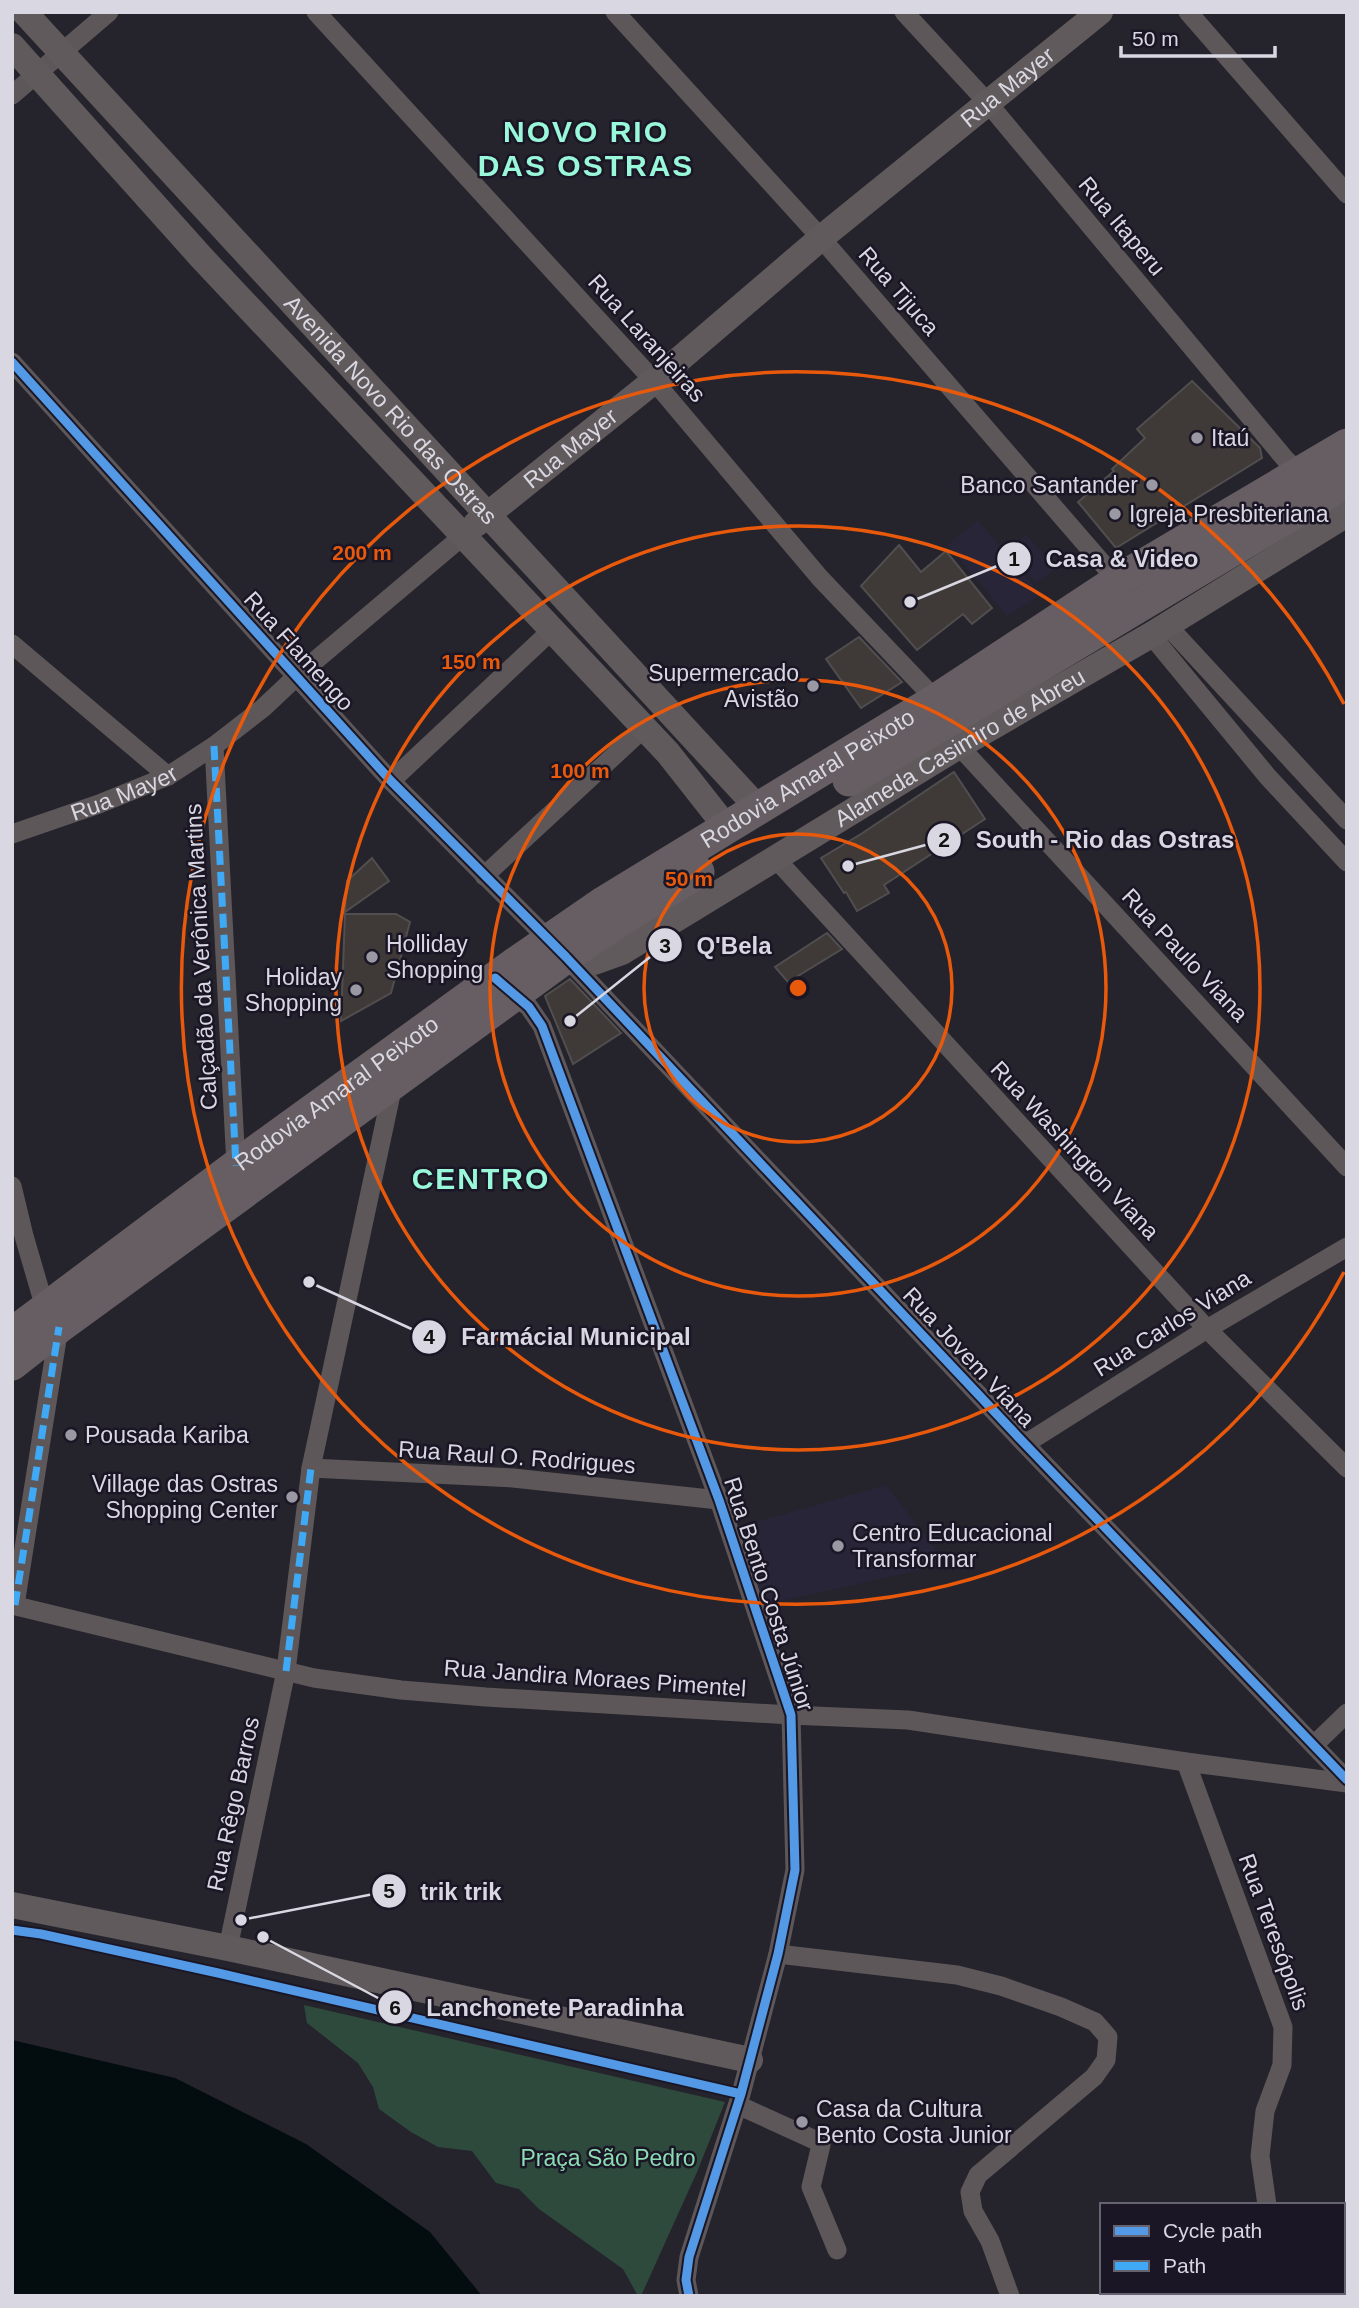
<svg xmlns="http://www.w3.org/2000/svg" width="1359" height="2308" font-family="Helvetica,sans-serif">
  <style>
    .built { fill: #292538 }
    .green { fill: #2e4a3c }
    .water { fill: #030d10 }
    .building { fill: #3f3a37; stroke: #514e4f; stroke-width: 2 }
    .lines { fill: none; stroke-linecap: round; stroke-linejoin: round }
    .street { stroke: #5e5759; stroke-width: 19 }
    .secondary { stroke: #615a5c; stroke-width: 26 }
    .highway { stroke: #665e62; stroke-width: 33 }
    .quiet { stroke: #3fa9f5; stroke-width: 7; stroke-dasharray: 14 7; stroke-linecap: butt }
    .cycleway-casing { stroke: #1a1625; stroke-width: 13 }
    .cycleway { stroke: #5399e6; stroke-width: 9 }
    .ring { fill: none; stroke: #e8590c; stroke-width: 3.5 }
    .poi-dot { fill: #9a98a2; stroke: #1a1625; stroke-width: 2.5 }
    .labels { text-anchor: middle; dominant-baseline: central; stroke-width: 5; stroke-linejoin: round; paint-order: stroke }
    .street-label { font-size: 23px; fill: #d9d7e1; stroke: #1a1625 }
    .poi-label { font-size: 23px; fill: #d9d7e1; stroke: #1a1625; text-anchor: start }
    .park-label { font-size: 23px; fill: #8bdcb2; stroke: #1a1625 }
    .district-label { font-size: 30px; font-weight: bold; letter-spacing: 2px; fill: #9af8da; stroke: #1a1625 }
    .centre { fill: #e8590c; stroke: #1a1625; stroke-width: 3.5 }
    .ring-label { font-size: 21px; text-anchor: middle; font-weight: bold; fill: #e8590c; stroke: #1a1625; stroke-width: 5; stroke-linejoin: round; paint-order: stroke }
    .leader { fill: none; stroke: #d9d7e1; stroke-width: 2.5 }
    .callout-dot { fill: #d9d7e1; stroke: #1a1625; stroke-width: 2.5 }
    .mark-label { font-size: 21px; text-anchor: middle; font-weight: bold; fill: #111 }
    .callout-label { font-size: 24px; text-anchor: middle; font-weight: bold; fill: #d9d7e1; stroke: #1a1625; stroke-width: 5; stroke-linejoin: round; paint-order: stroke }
  </style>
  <rect width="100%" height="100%" fill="#25242c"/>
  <!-- built -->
  <path class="built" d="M 978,520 L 1041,595 L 1007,616 L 948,545 Z
    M 1026,535 L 1057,568 L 1036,583 L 1007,550 Z
    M 886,1485 L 947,1564 L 763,1605 L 736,1528 Z"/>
  <!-- green -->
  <path class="green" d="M 304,2005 L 725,2102 L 697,2172 L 641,2296 L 638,2296 L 623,2269 L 539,2209 L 519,2189 L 496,2183 L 472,2151 L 438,2147 L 411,2132 L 379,2109 L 373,2087 L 358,2063 L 307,2023 Z"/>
  <!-- water -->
  <path class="water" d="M 12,2040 L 175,2078 L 306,2144 L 430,2232 L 482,2296 L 12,2296 Z"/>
  <!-- building -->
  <path class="building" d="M 1192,381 L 1260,448 L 1262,458 L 1116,548 L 1078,502 L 1114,471 L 1112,469 L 1145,438 L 1137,429 Z
    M 899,545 L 921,572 L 946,551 L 992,608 L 972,624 L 963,614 L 917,650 L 861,586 Z
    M 859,637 L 902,682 L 861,708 L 826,659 Z
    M 954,772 L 985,819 L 884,885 L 889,893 L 857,911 L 846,892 L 844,893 L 821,858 L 861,834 Z
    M 372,858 L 389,881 L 345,912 L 347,881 Z
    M 345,914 L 396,914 L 410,922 L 391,993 L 341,1021 Z
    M 827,933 L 842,949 L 788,982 L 775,967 Z
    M 570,979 L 621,1033 L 573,1064 L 545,996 Z"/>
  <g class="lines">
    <!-- street -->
    <g class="street">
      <path d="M 316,12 L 654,381 L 820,578 L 936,700"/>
      <path d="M 615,12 L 821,238 L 1122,586"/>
      <path d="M 904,12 L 987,102 L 1286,460 L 1300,473"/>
      <path d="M 1188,12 L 1347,194"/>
      <path d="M 12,95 L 109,12"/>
      <path d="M 12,362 L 391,781 L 566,957 L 1025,1444 L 1347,1780"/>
      <path d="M 1166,624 L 1347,820"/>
      <path d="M 1151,635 L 1268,777 L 1347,862"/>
      <path d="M 12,644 L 168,776"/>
      <path d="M 214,746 L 236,1166"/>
      <path d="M 959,746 L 1347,1167"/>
      <path d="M 391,781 L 552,630"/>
      <path id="s1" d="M 12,834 L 99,804 L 168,776 L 214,746 L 263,708 L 297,676 L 464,535"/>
      <path d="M 775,858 L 1207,1329 L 1347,1468"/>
      <path d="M 484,876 L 644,728"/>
      <path d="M 508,991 L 529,1007 L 542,1026 L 719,1500 L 791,1715 L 795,1870 L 778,1954 L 741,2094 L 689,2257 L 686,2280 L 689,2296"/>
      <path d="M 12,1186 L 24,1236 L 45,1308 L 59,1327 L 15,1605"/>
      <path d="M 1025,1444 L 1207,1329 L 1347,1247"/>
      <path d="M 311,1468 L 513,1478 L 719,1500"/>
      <path d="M 12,1605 L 314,1678 L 401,1690 L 486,1697 L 791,1715 L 908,1720 L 1186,1762 L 1347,1783"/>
      <path d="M 1314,1745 L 1347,1713"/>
      <path d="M 1186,1762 L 1283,2027 L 1282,2065 L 1265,2111 L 1260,2156 L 1267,2205"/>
      <path d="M 228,1948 L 286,1671 L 311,1468 L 393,1085"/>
      <path d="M 778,1954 L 957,1975 L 1001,1986 L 1061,2007 L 1095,2022 L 1108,2037 L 1106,2060 L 1094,2077 L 978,2175 L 970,2192 L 973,2211 L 990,2241 L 1010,2296"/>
      <path d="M 738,2105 L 817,2141 L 821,2145 L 811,2187 L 837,2250"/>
      <path d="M 1286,2292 L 1287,2296"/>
    </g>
    <!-- secondary -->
    <g class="secondary">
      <path id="s2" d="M 24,12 L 758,808"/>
      <path d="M 12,46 L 201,257 L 668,753 L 727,828"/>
      <path id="s3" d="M 476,524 L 654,381 L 821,238 L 1100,12"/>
      <path id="s4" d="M 566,957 L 594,962 L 622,952 L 959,746 L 1151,635 L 1347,514"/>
      <path d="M 12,1905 L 228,1948 L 750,2060"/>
    </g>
    <!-- highway -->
    <g class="highway">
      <path d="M 849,780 L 1347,481"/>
      <path id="s5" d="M 12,1334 L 236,1166 L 513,965 L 603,903 L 936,700 L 1117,581 L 1347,445"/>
      <path d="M 12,1364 L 59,1327 L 566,957 L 614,924 L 698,872"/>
    </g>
    <!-- quiet -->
    <path class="quiet" d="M 214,746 L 236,1166
      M 15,1605 L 59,1327
      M 286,1671 L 311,1468"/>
    <!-- cycleway casing -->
    <g class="cycleway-casing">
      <path id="cycleway" d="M 12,362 L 391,781 L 566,957 L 1025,1444 L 1347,1780
        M 495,978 L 529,1007 L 542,1026 L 719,1500 L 791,1715 L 795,1870 L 778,1954 L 741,2094 L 689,2257 L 686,2280 L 689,2296
        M 12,1930 L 41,1934 L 218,1973 L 741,2094"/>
    </g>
    <!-- cycleway -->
    <use href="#cycleway" class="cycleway"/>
  </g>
  <!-- distance rings -->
  <g class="ring">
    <circle cx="798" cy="988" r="154"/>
    <circle cx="798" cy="988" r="308"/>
    <circle cx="798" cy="988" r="462"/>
    <path d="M1344 1272A616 616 0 1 1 1344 704"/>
  </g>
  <!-- markers -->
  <g class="poi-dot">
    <circle cx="1197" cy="438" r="7"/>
    <circle cx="1152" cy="485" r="7"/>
    <circle cx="1115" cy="514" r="7"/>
    <circle cx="813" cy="686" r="7"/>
    <circle cx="372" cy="957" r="7"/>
    <circle cx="356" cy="990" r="7"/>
    <circle cx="71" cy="1435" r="7"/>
    <circle cx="292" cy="1497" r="7"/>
    <circle cx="838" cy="1546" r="7"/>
    <circle cx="802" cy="2122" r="7"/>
  </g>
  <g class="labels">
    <!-- street labels -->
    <g class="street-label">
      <text stroke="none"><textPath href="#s3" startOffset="688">Rua Mayer</textPath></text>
      <text transform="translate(1122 226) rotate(50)">Rua Itaperu</text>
      <text transform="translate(899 291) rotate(49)">Rua Tijuca</text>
      <text transform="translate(647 338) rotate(48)">Rua Laranjeiras</text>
      <text stroke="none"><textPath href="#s2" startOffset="541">Avenida Novo Rio das Ostras</textPath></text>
      <text stroke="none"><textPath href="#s3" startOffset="121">Rua Mayer</textPath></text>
      <text transform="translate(299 651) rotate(48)">Rua Flamengo</text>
      <text stroke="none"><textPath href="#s4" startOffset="453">Alameda Casimiro de Abreu</textPath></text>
      <text stroke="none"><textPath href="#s5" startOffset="971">Rodovia Amaral Peixoto</textPath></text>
      <text stroke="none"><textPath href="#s1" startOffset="119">Rua Mayer</textPath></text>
      <text transform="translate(1185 955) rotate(47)">Rua Paulo Viana</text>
      <text transform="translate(201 957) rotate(-93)">Calçadão da Verônica Martins</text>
      <text stroke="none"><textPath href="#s5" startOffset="404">Rodovia Amaral Peixoto</textPath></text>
      <text transform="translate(1075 1150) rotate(47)">Rua Washington Viana</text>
      <text transform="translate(1172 1323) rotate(-32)">Rua Carlos Viana</text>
      <text transform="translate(969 1357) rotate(47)">Rua Jovem Viana</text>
      <text transform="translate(517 1457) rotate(4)">Rua Raul O. Rodrigues</text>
      <text transform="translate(769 1594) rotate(72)">Rua Bento Costa Júnior</text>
      <text transform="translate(595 1678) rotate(4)">Rua Jandira Moraes Pimentel</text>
      <text transform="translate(233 1804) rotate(-78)">Rua Rêgo Barros</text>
      <text transform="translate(1274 1932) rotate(70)">Rua Teresópolis</text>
    </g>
    <!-- poi labels -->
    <g class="poi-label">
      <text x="1211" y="438">Itaú</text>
      <text x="1138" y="485" text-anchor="end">Banco Santander</text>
      <text x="1129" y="514">Igreja Presbiteriana</text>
      <text x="799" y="673" text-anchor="end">Supermercado<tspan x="799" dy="26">Avistão</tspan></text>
      <text x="386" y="944">Holliday<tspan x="386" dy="26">Shopping</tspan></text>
      <text x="342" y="977" text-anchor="end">Holiday<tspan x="342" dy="26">Shopping</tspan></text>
      <text x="85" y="1435">Pousada Kariba</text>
      <text x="278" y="1484" text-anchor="end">Village das Ostras<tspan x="278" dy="26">Shopping Center</tspan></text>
      <text x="852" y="1533">Centro Educacional<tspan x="852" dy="26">Transformar</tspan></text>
      <text x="816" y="2109">Casa da Cultura<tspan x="816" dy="26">Bento Costa Junior</tspan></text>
    </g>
    <!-- park labels -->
    <g class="park-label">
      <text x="608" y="2158">Praça São Pedro</text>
    </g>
    <!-- district labels -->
    <g class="district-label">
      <text x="586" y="131">NOVO RIO<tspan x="586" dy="34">DAS OSTRAS</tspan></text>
      <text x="481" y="1178">CENTRO</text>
    </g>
  </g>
  <circle cx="798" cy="988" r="10" class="centre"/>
  <g class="ring-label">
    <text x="362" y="560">200 m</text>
    <text x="471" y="669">150 m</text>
    <text x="580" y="778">100 m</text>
    <text x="689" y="886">50 m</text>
  </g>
  <!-- callouts -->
  <path class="leader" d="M910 602L1014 559M848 866L944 840M570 1021L665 945M309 1282L429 1337M241 1920L389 1891M263 1937L395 2007"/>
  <g class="callout-dot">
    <circle cx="910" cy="602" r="7"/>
    <circle cx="848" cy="866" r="7"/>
    <circle cx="570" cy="1021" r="7"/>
    <circle cx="309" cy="1282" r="7"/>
    <circle cx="241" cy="1920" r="7"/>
    <circle cx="263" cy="1937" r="7"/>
    <circle cx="1014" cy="559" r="18"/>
    <circle cx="944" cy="840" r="18"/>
    <circle cx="665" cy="945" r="18"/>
    <circle cx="429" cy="1337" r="18"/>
    <circle cx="389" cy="1891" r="18"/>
    <circle cx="395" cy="2007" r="18"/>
  </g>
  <g class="mark-label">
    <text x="1014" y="566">1</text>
    <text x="944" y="847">2</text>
    <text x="665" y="953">3</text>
    <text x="429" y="1344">4</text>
    <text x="389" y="1898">5</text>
    <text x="395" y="2015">6</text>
  </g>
  <g class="callout-label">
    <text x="1122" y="567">Casa &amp; Video</text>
    <text x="1105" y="848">South - Rio das Ostras</text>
    <text x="734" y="954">Q'Bela</text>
    <text x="576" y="1345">Farmácial Municipal</text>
    <text x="461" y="1900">trik trik</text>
    <text x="555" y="2016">Lanchonete Paradinha</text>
  </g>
  <!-- border -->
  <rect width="1359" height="2308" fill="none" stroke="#d9d7e1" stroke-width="28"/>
  <!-- legend -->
  <rect x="1100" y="2203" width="245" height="91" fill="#1a1625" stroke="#666370" stroke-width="2"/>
  <rect x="1114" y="2226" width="35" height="10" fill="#5399e6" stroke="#666370" stroke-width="2"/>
  <text x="1163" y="2238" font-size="21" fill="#d9d7e1">Cycle path</text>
  <rect x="1114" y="2261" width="35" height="10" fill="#3fa9f5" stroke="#666370" stroke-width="2"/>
  <text x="1163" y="2273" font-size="21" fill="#d9d7e1">Path</text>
  <!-- scale -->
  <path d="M1121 46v10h154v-10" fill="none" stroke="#d9d7e1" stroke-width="3.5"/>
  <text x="1132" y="46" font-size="21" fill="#d9d7e1" stroke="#1a1625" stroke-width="5" paint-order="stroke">50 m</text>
</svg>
